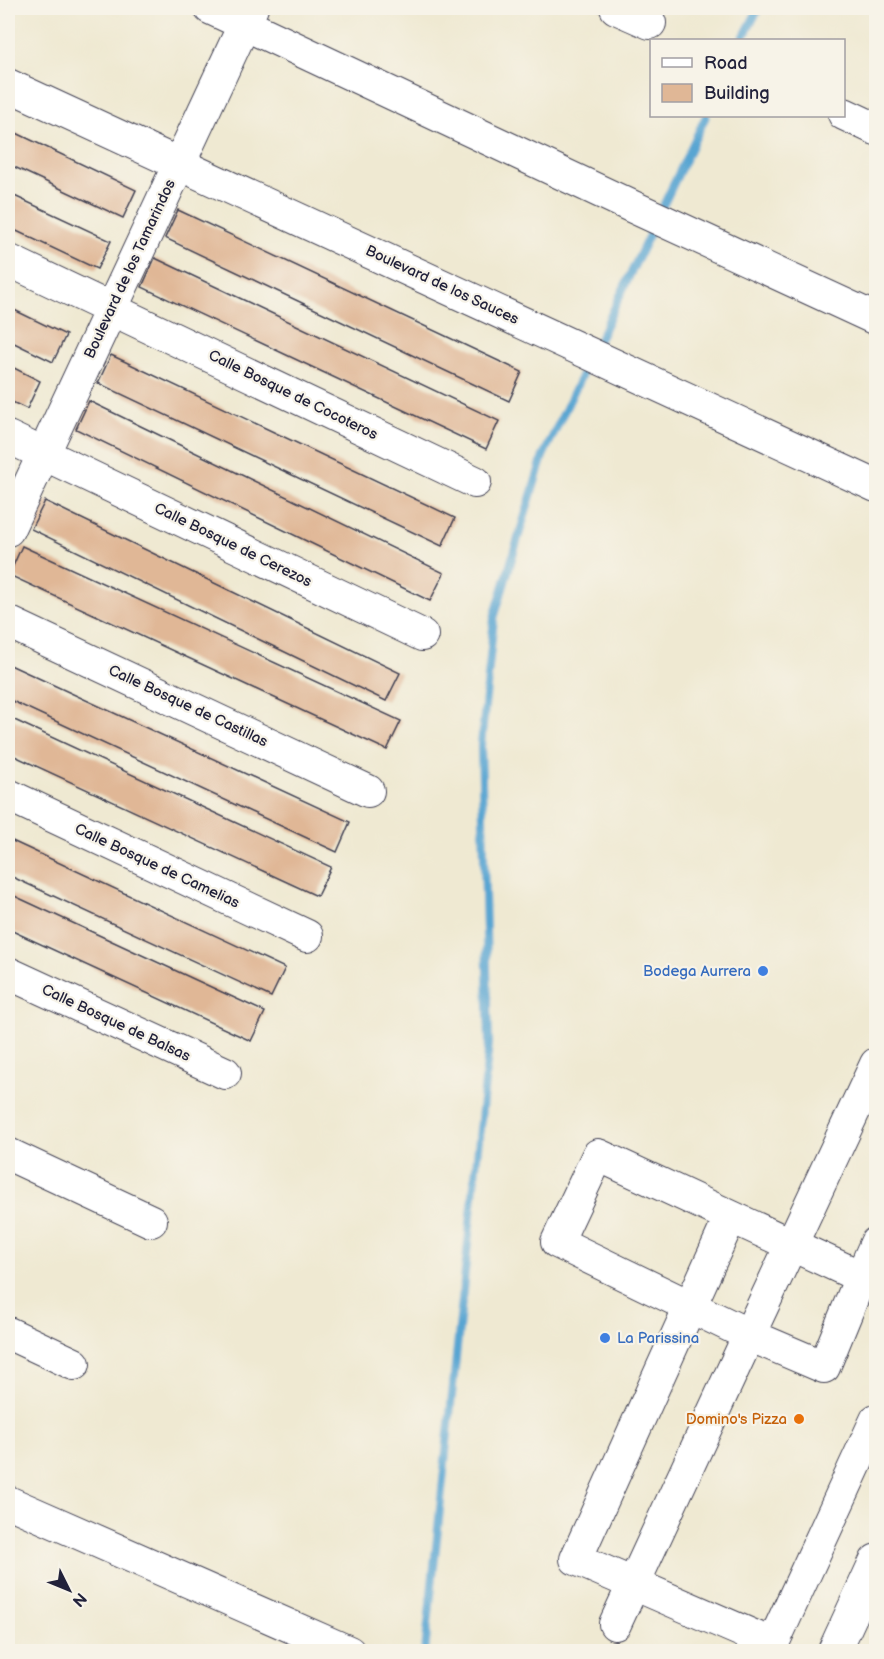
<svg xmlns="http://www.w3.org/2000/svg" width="884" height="1659" font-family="'Balsamiq Sans',sans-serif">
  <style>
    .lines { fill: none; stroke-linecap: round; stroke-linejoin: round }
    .stream { stroke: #59a5d2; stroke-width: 8 }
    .building { fill: #e0b796 }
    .minor-casing { stroke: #414052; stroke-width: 34 }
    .major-casing { stroke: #414052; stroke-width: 35 }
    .minor { stroke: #fff; stroke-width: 32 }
    .major { stroke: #fff; stroke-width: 33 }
    .shop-dot { fill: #3f7fe0; stroke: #f7f3e8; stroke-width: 2 }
    .food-dot { fill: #e8710a; stroke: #f7f3e8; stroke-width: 2 }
    .labels { text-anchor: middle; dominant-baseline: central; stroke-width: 4.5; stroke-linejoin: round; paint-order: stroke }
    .street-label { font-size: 15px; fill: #22223b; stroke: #f7f3e8 }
    .shop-label { font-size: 15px; fill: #366cbe; stroke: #f7f3e8; text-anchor: end }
    .food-label { font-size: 15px; fill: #c56008; stroke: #f7f3e8; text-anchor: end }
  </style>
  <rect width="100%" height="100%" fill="#f7f3e8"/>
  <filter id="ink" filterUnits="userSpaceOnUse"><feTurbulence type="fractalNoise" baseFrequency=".0167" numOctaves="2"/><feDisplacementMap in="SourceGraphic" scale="12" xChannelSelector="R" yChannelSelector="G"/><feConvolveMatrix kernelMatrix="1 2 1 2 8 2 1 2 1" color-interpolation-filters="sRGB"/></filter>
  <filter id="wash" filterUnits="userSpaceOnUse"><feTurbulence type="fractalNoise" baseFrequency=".008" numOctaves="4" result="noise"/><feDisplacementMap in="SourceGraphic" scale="24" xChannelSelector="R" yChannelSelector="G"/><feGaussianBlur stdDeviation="1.35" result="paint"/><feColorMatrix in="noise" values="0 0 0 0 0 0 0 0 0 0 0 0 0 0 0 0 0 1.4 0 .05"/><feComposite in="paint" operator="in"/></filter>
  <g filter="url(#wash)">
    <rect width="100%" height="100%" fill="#efe9d2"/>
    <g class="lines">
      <!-- stream -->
      <path class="stream" d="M 742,40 L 759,8
        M 595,348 L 706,116
        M 425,1652 L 489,1043 L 481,745 L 494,618 L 543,456 L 589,360"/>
    </g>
    <g id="blocks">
      <!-- building -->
      <path class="building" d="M 8,129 L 136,190 L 123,218 L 8,164 Z
        M 8,193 L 111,241 L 97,269 L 8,227 Z
        M 178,210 L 522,372 L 509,401 L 165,238 Z
        M 155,258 L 499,421 L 486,449 L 142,287 Z
        M 8,307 L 66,335 L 53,362 L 8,340 Z
        M 111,355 L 455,518 L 442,546 L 98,383 Z
        M 8,365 L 40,381 L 27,409 L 8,400 Z
        M 89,401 L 444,573 L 430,601 L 76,429 Z
        M 45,501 L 400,673 L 386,701 L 31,529 Z
        M 22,546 L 401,721 L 387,750 L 9,575 Z
        M 8,664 L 350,822 L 337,852 L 8,699 Z
        M 8,717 L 331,867 L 317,896 L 8,753 Z
        M 8,839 L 285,968 L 271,997 L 8,875 Z
        M 8,893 L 265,1012 L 251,1041 L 8,929 Z"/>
    </g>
  </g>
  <g filter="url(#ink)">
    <use href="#blocks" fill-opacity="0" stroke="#414052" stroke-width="1.5"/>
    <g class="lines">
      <!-- minor casing -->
      <g class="minor-casing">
        <path id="minor" d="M 210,8 L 631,206 L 876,319
          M 616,8 L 650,23
          M 8,85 L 876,486
          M 844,114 L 876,129
          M 8,260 L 475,482
          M 8,437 L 422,635
          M 8,530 L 252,8
          M 8,622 L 368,791
          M 8,795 L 307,936
          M 8,973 L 225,1073
          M 8,1154 L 151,1221
          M 730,1218 L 576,1559 L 772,1644
          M 876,1243 L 861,1277 L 876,1284
          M 8,1333 L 74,1364
          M 8,1502 L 349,1652
          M 615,1624 L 749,1335 L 824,1367 L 861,1277 C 773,1236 685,1196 598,1155 L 557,1242 L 749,1335 L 876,1064
          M 769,1652 L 876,1420"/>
      </g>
      <!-- major casing -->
      <g class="major-casing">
        <path id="major" d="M 834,1652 L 876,1561"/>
      </g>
      <!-- minor -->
      <use href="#minor" class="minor"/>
      <!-- major -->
      <use href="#major" class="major"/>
    </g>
  </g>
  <!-- markers -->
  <g class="shop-dot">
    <circle cx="763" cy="971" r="6"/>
    <circle cx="605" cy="1338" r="6"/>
  </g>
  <circle class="food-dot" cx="799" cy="1419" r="6"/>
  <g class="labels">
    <!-- street labels -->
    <g class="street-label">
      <text transform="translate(130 269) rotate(-65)">Boulevard de los Tamarindos</text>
      <text transform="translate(442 285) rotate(25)">Boulevard de los Sauces</text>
      <text transform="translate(293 395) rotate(26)">Calle Bosque de Cocoteros</text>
      <text transform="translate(233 545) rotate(26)">Calle Bosque de Cerezos</text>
      <text transform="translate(188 706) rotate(25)">Calle Bosque de Castillas</text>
      <text transform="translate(157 866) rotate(25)">Calle Bosque de Camelias</text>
      <text transform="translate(116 1023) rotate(25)">Calle Bosque de Balsas</text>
    </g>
    <!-- shop labels -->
    <g class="shop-label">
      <text x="751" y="971">Bodega Aurrera</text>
      <text x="617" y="1338" text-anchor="start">La Parissina</text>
    </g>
    <!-- food labels -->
    <g class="food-label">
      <text x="787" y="1419">Domino's Pizza</text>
    </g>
  </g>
  <!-- margin -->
  <rect width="884" height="1659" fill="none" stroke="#f7f3e8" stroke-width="30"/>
  <!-- legend -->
  <rect x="650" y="39" width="195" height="78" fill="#f7f3e8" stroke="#a29fa3" stroke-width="1.5"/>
  <rect x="662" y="58" width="30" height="9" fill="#ffffff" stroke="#a29fa3" stroke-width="1.5"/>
  <text x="704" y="69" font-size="18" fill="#22223b">Road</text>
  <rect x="662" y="84" width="30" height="18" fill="#e0b796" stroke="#a29fa3" stroke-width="1.5"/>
  <text x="704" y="99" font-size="18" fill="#22223b">Building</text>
  <!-- north arrow -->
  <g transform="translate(69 1590) rotate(133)" stroke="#f7f3e8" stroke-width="4.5" paint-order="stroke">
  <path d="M0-4.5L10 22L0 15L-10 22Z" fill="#22223b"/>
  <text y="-9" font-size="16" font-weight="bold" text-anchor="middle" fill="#22223b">N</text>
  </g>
</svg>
